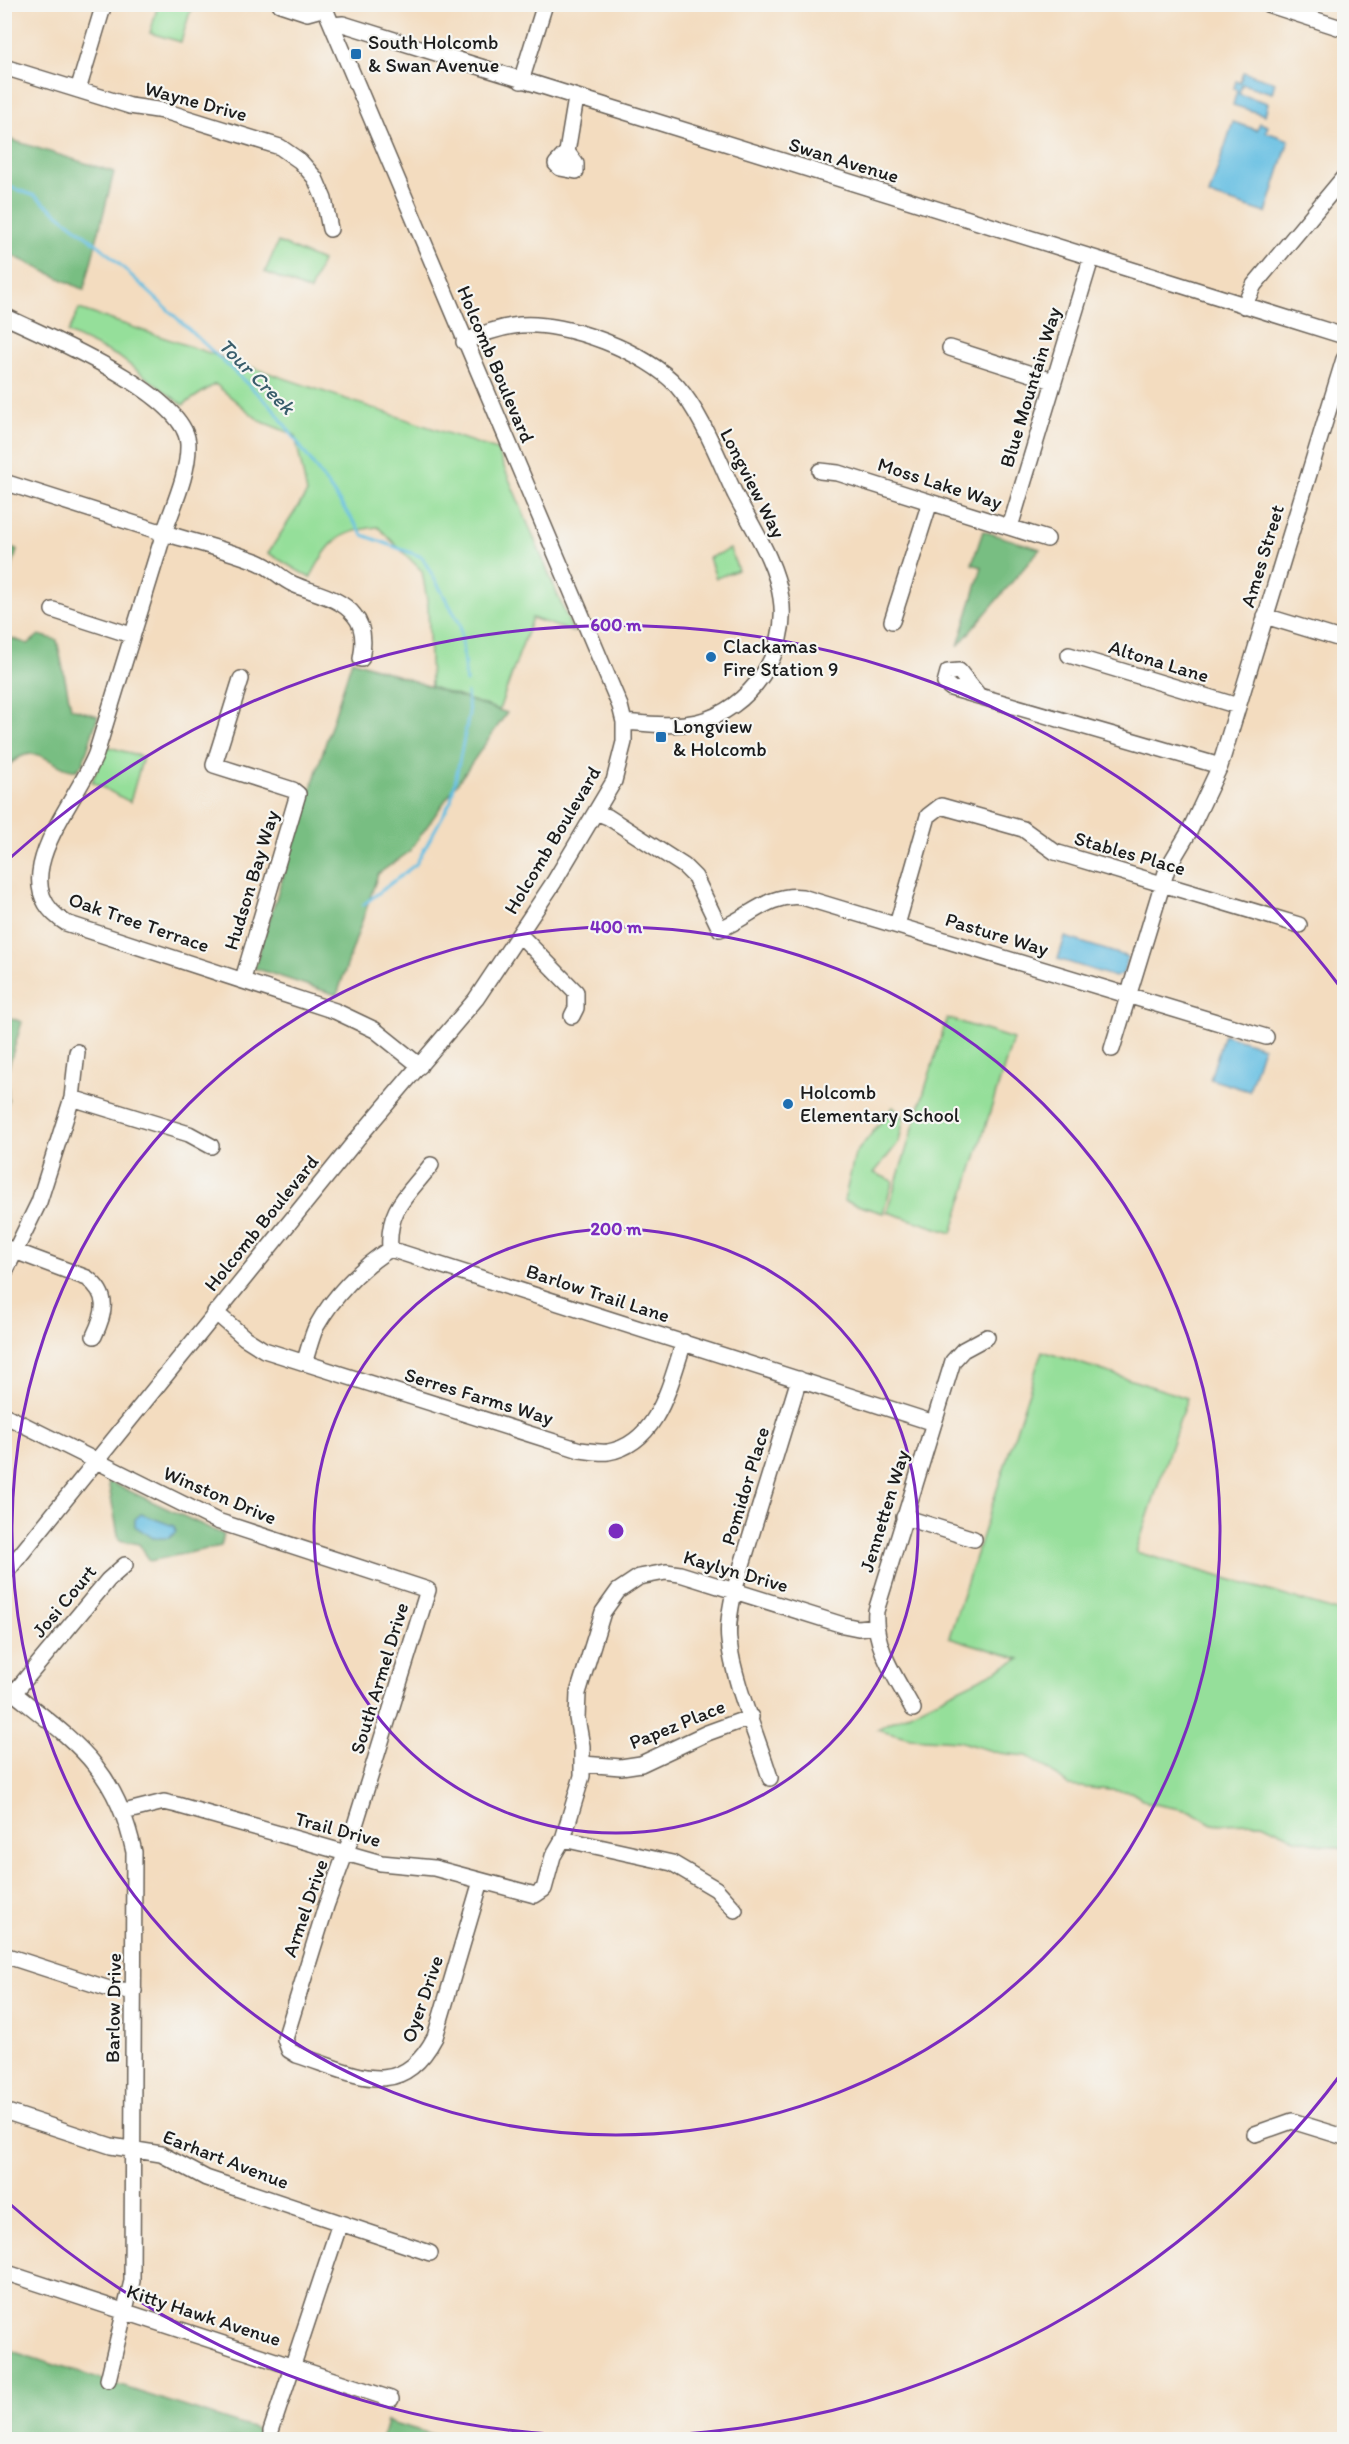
<svg xmlns="http://www.w3.org/2000/svg" width="1349" height="2444" font-family="Itim,sans-serif">
  <style>
    .green { fill: #95df9a; stroke: #587e5b; stroke-width: 1.5 }
    .forest { fill: #78be82; stroke: #4a6d4f; stroke-width: 1.5 }
    .water { fill: #64bee2; stroke: #406d7f; stroke-width: 1.5 }
    .lines { fill: none; stroke-linecap: round; stroke-linejoin: round }
    .stream { stroke: #64bee2; stroke-width: 3 }
    .minor-casing { stroke: #675f55; stroke-width: 18 }
    .minor { stroke: #fff; stroke-width: 15 }
    .ring { fill: none; stroke: #7b2cbf; stroke-width: 3 }
    .poi-dot { fill: #1f6fb2; stroke: #f6f6f2; stroke-width: 2 }
    .labels { text-anchor: middle; dominant-baseline: central; stroke-width: 4.5; stroke-linejoin: round; paint-order: stroke }
    .poi-label { font-size: 20px; fill: #1c1c1c; stroke: #f6f6f2; text-anchor: start }
    .street-label { font-size: 20px; fill: #1c1c1c; stroke: #f6f6f2 }
    .water-label { font-size: 21px; font-style: italic; fill: #395d6b; stroke: #f6f6f2 }
    .centre { fill: #7b2cbf; stroke: #f6f6f2; stroke-width: 3 }
    .ring-label { font-size: 18px; text-anchor: middle; font-weight: bold; fill: #7b2cbf; stroke: #f6f6f2; stroke-width: 4.5; stroke-linejoin: round; paint-order: stroke }
  </style>
  <rect width="100%" height="100%" fill="#f6f6f2"/>
  <filter id="ink" filterUnits="userSpaceOnUse"><feTurbulence type="fractalNoise" baseFrequency=".0167" numOctaves="2"/><feDisplacementMap in="SourceGraphic" scale="12" xChannelSelector="R" yChannelSelector="G"/><feConvolveMatrix kernelMatrix="1 2 1 2 8 2 1 2 1" color-interpolation-filters="sRGB"/></filter>
  <filter id="wash" filterUnits="userSpaceOnUse"><feTurbulence type="fractalNoise" baseFrequency=".008" numOctaves="4" result="noise"/><feDisplacementMap in="SourceGraphic" scale="24" xChannelSelector="R" yChannelSelector="G"/><feGaussianBlur stdDeviation="1.35" result="paint"/><feColorMatrix in="noise" values="0 0 0 0 0 0 0 0 0 0 0 0 0 0 0 0 0 1.4 0 .05"/><feComposite in="paint" operator="in"/></filter>
  <g filter="url(#wash)">
    <rect width="100%" height="100%" fill="#f3dcbf"/>
    <!-- green -->
    <path class="green" d="M 158,5 L 192,5 L 181,42 L 150,33 Z
      M 278,242 L 322,261 L 310,291 L 265,272 Z
      M 79,309 L 497,450 L 573,632 L 532,618 L 499,710 L 431,687 L 428,606 L 422,571 L 378,527 C 336,531 329,543 310,578 L 268,553 L 307,493 L 295,435 L 260,421 L 215,384 L 183,405 L 119,357 L 68,333 Z
      M 730,549 L 738,570 L 716,578 L 709,558 Z
      M 106,746 L 143,757 L 130,802 L 92,782 Z
      M 947,1018 L 1013,1039 L 952,1233 L 887,1212 Z
      M 893,1107 L 904,1117 L 899,1142 L 874,1173 L 893,1181 L 883,1213 L 844,1201 L 855,1154 Z
      M 1042,1351 L 1187,1398 L 1136,1552 L 1344,1613 L 1344,1849 L 1296,1839 L 1262,1823 L 1212,1824 L 1190,1811 L 1149,1803 L 1131,1792 L 1069,1786 L 1044,1766 L 1027,1756 L 999,1753 L 958,1741 L 910,1738 L 877,1729 L 1020,1659 L 949,1637 Z"/>
    <!-- forest -->
    <path class="forest" d="M 5,138 L 114,172 L 84,290 L 5,252 Z
      M 983,531 L 1040,549 L 958,646 L 982,567 L 972,564 Z
      M 5,546 L 17,550 L 5,590 L 4,546 Z
      M 39,635 L 57,640 L 71,708 L 98,716 L 83,763 L 77,770 C 53,773 38,733 5,769 L 5,636 L 28,644 Z
      M 352,660 L 507,713 L 409,852 L 378,874 L 337,995 L 254,968 Z
      M 5,1016 L 22,1022 L 7,1072 L 8,1101 L 5,1112 Z
      M 108,1481 L 224,1535 L 221,1546 L 150,1561 L 139,1544 L 119,1540 Z
      M 5,2349 L 286,2439 L 5,2439 Z
      M 387,2421 L 448,2439 L 382,2439 Z"/>
    <!-- water -->
    <path class="water" d="M 1243,72 L 1275,82 L 1272,93 L 1242,84 L 1239,94 L 1268,103 L 1265,115 L 1233,105 L 1237,90 L 1234,88 L 1236,81 L 1240,82 Z
      M 1233,122 L 1257,130 L 1260,123 L 1268,126 L 1266,132 L 1289,140 L 1266,213 L 1209,195 Z
      M 1065,937 L 1128,957 L 1123,974 L 1115,977 L 1058,959 Z
      M 1224,1034 L 1263,1047 L 1249,1091 L 1210,1079 Z
      M 141,1514 L 174,1526 L 176,1532 L 169,1538 L 153,1538 L 135,1526 L 135,1519 Z"/>
    <g class="lines">
      <!-- stream -->
      <path class="stream" d="M 4,185 L 35,196 L 102,248 L 273,408 L 363,535 L 422,557 L 460,624 L 466,682
        M 363,905 L 416,864 L 451,801 L 469,714 L 467,693"/>
    </g>
  </g>
  <g filter="url(#ink)">
    <g class="lines">
      <!-- minor casing -->
      <g class="minor-casing">
        <path id="minor" d="M 280,4 L 307,13 L 325,8
          M 1267,4 L 1344,29
          M 332,25 L 343,24 L 1344,336
          M 4,67 L 130,106 L 164,111 L 280,147 L 300,161 L 315,178 L 324,199 L 330,229
          M 521,81 L 545,4
          M 78,90 L 104,4
          M 567,152 L 556,164 L 560,168 L 576,171 L 576,164 L 567,152 L 576,98
          M 1244,306 L 1254,285 L 1344,177
          M 4,316 C 46,336 186,394 188,444 C 189,473 173,506 164,533 L 4,482
          M 464,342 C 481,334 501,327 520,325 C 566,321 647,352 677,386 C 702,414 719,461 735,494 C 752,527 776,562 781,598 C 790,651 750,710 697,722 C 673,727 648,724 624,722
          M 950,348 L 1053,381
          M 820,471 L 838,473 L 1047,539
          M 1010,527 L 1091,259
          M 53,610 L 131,635
          M 1265,616 L 1344,640
          M 892,621 L 930,502
          M 1069,655 L 1238,706
          M 361,659 C 364,644 365,627 354,615 C 340,597 313,593 293,584 C 280,578 271,567 258,562 C 227,550 195,542 164,533 L 96,754 C 76,805 0,882 66,923 L 335,1011 L 375,1030 L 420,1066
          M 241,679 L 214,765 L 293,790 L 298,794 L 243,979
          M 979,696 L 959,671 L 948,672 L 945,683 L 951,688 L 979,696 L 1220,766
          M 596,812 L 608,817 L 684,866 L 695,877 L 720,929 C 750,917 769,893 802,897 L 1266,1037
          M 897,925 L 928,816 L 941,806 L 1023,829 L 1055,852 L 1299,925
          M 520,935 L 576,992 L 576,1008 L 572,1016
          M 1112,1049 L 1167,869 L 1189,832 L 1220,766 L 1344,359
          M 72,1098 L 189,1134 L 211,1146
          M 4,1247 L 87,1278 C 110,1295 105,1313 94,1336
          M 390,1249 C 387,1208 408,1195 431,1165
          M 4,1274 L 39,1202 L 72,1098 L 77,1052
          M 215,1312 L 245,1338 L 264,1350 L 580,1450 C 589,1451 600,1453 608,1452 C 659,1443 670,1383 684,1342
          M 304,1363 C 308,1352 311,1338 316,1327 C 332,1298 362,1266 390,1249 L 934,1423
          M 4,1415 L 217,1521 L 428,1590 L 351,1838 L 326,1906 L 285,2039 L 289,2050 L 297,2055 C 354,2073 400,2104 435,2037 L 481,1881
          M 904,1517 L 974,1539
          M 4,1575 L 357,1139 L 476,999 L 554,882 L 614,781 L 624,742 L 624,722 L 620,706 L 323,4
          M 4,1685 C 70,1739 115,1763 134,1852 L 132,2281 L 108,2380
          M 14,1693 L 108,1580 L 125,1565
          M 913,1709 C 897,1679 873,1647 876,1611 L 953,1361 L 963,1350 L 987,1337
          M 583,1764 L 621,1767 L 641,1764 L 707,1733 L 751,1717
          M 770,1778 C 758,1738 733,1681 729,1641 C 727,1624 731,1607 734,1591 L 799,1379
          M 124,1812 L 164,1802 L 177,1805 L 381,1863 L 434,1868 L 535,1895 L 544,1889 L 553,1856 L 563,1839 L 582,1776 L 582,1746 L 577,1718 L 578,1693 L 603,1612 L 618,1591 L 639,1577 L 666,1572 L 680,1574 L 843,1625 L 858,1628 L 875,1626
          M 563,1839 L 672,1863 L 716,1889 L 735,1910
          M 4,1955 L 109,1989 L 134,1991
          M 4,2111 L 111,2146 L 161,2154 L 206,2178 L 430,2253
          M 1255,2134 L 1292,2121 L 1344,2137
          M 4,2272 L 391,2399
          M 271,2431 L 340,2223"/>
      </g>
      <!-- minor -->
      <use href="#minor" class="minor"/>
    </g>
  </g>
  <!-- distance rings -->
  <g class="ring">
    <circle cx="616" cy="1531" r="302"/>
    <circle cx="616" cy="1531" r="604"/>
    <path d="M1344 2070A906 906 0 0 1 10 2204M10 858A906 906 0 0 1 1344 992"/>
  </g>
  <!-- markers -->
  <g class="poi-dot">
    <rect x="350" y="48" width="12" height="12" rx="3"/>
    <circle cx="711" cy="657" r="6"/>
    <rect x="655" y="731" width="12" height="12" rx="3"/>
    <circle cx="788" cy="1104" r="6"/>
  </g>
  <g class="labels">
    <!-- poi labels -->
    <g class="poi-label">
      <text x="368" y="42">South Holcomb<tspan x="368" dy="23">&amp; Swan Avenue</tspan></text>
      <text x="723" y="646">Clackamas<tspan x="723" dy="23">Fire Station 9</tspan></text>
      <text x="673" y="726">Longview<tspan x="673" dy="23">&amp; Holcomb</tspan></text>
      <text x="800" y="1092">Holcomb<tspan x="800" dy="23">Elementary School</tspan></text>
    </g>
    <!-- street labels -->
    <g class="street-label">
      <text transform="translate(196 101) rotate(15)">Wayne Drive</text>
      <text transform="translate(844 160) rotate(17)">Swan Avenue</text>
      <text transform="translate(496 364) rotate(67)">Holcomb Boulevard</text>
      <text transform="translate(1030 387) rotate(-73)">Blue Mountain Way</text>
      <text transform="translate(753 483) rotate(63)">Longview Way</text>
      <text transform="translate(940 483) rotate(18)">Moss Lake Way</text>
      <text transform="translate(1262 556) rotate(-73)">Ames Street</text>
      <text transform="translate(1159 661) rotate(17)">Altona Lane</text>
      <text transform="translate(552 840) rotate(-59)">Holcomb Boulevard</text>
      <text transform="translate(1130 853) rotate(16)">Stables Place</text>
      <text transform="translate(251 880) rotate(-73)">Hudson Bay Way</text>
      <text transform="translate(139 922) rotate(19)">Oak Tree Terrace</text>
      <text transform="translate(997 934) rotate(17)">Pasture Way</text>
      <text transform="translate(261 1223) rotate(-51)">Holcomb Boulevard</text>
      <text transform="translate(598 1293) rotate(18)">Barlow Trail Lane</text>
      <text transform="translate(479 1396) rotate(17)">Serres Farms Way</text>
      <text transform="translate(745 1486) rotate(-73)">Pomidor Place</text>
      <text transform="translate(220 1495) rotate(23)">Winston Drive</text>
      <text transform="translate(884 1511) rotate(-73)">Jennetten Way</text>
      <text transform="translate(736 1571) rotate(16)">Kaylyn Drive</text>
      <text transform="translate(64 1601) rotate(-50)">Josi Court</text>
      <text transform="translate(379 1678) rotate(-73)">South Armel Drive</text>
      <text transform="translate(677 1724) rotate(-22)">Papez Place</text>
      <text transform="translate(338 1829) rotate(15)">Trail Drive</text>
      <text transform="translate(305 1908) rotate(-71)">Armel Drive</text>
      <text transform="translate(422 1999) rotate(-71)">Oyer Drive</text>
      <text transform="translate(113 2008) rotate(-89)">Barlow Drive</text>
      <text transform="translate(226 2159) rotate(21)">Earhart Avenue</text>
      <text transform="translate(204 2315) rotate(18)">Kitty Hawk Avenue</text>
    </g>
    <!-- water labels -->
    <g class="water-label">
      <text transform="translate(257 376) rotate(45)">Tour Creek</text>
    </g>
  </g>
  <circle cx="616" cy="1531" r="9" class="centre"/>
  <g class="ring-label">
    <text x="616" y="631">600 m</text>
    <text x="616" y="933">400 m</text>
    <text x="616" y="1235">200 m</text>
  </g>
  <!-- margin -->
  <rect width="1349" height="2444" fill="none" stroke="#f6f6f2" stroke-width="24"/>
</svg>
